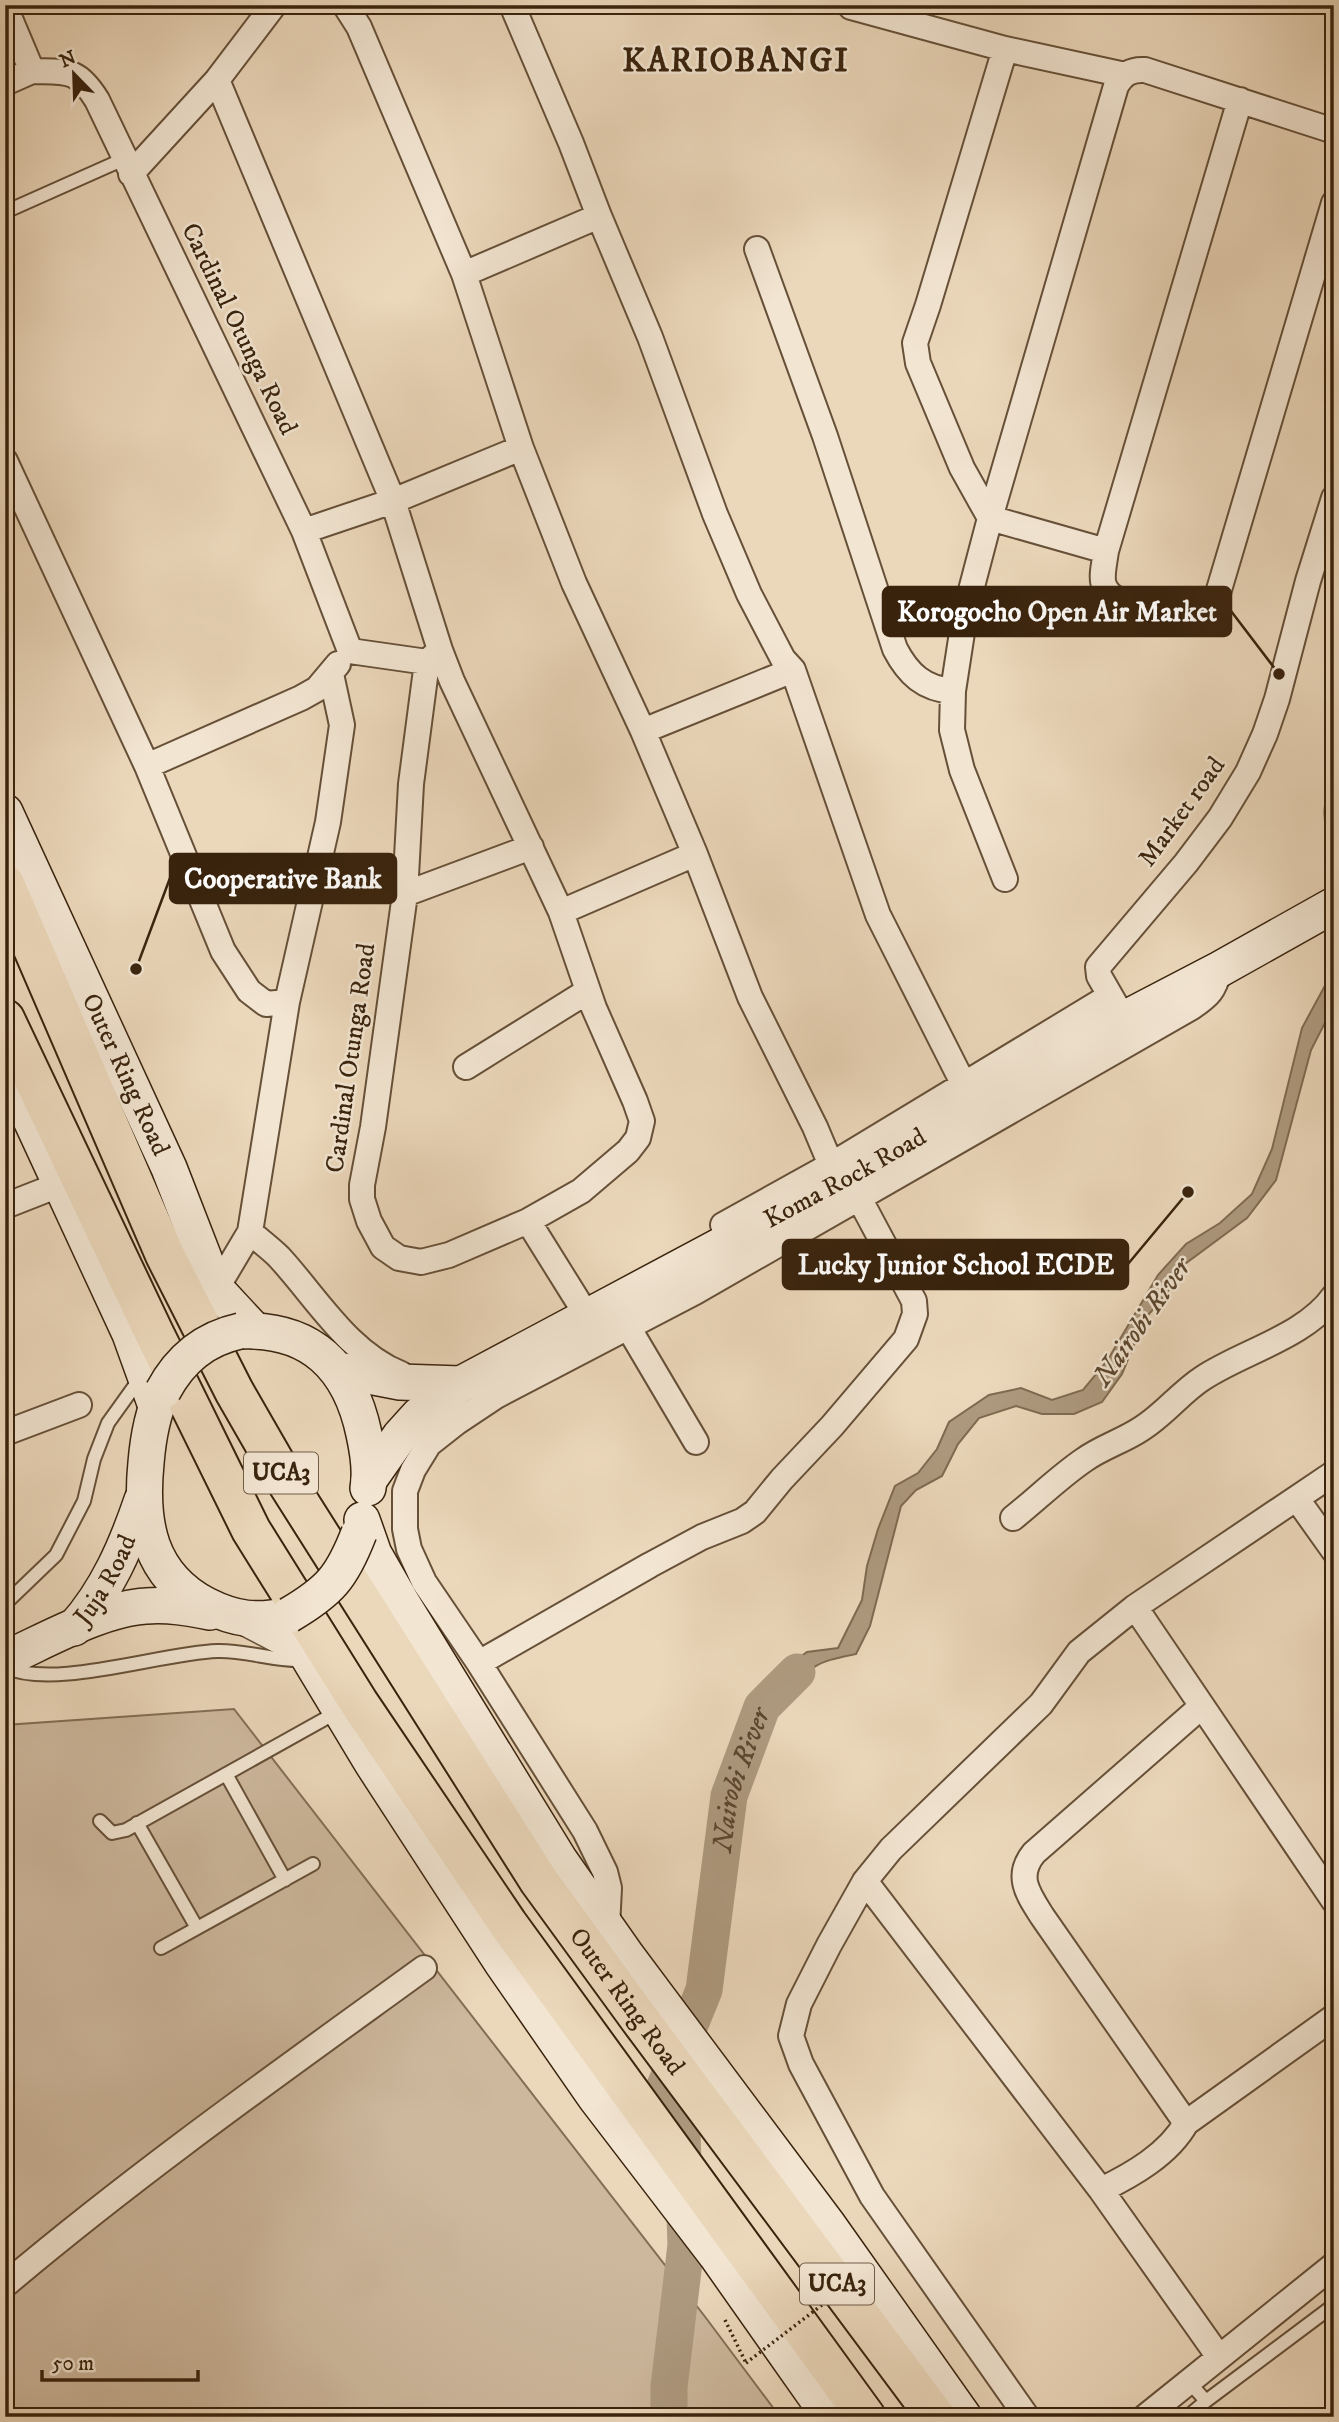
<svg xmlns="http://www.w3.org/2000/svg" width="1339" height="2422" font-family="'IM FELL DW Pica',serif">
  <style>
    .green { fill: #cdb89d; stroke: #836e55; stroke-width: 2 }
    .water { fill: #ae9a7f; stroke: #7f6a51; stroke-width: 2 }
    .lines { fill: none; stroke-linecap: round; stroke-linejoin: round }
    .river { stroke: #ae9a7f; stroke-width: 37 }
    .service-casing { stroke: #665038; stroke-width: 16 }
    .minor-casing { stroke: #665038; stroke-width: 28 }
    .tertiary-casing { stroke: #665038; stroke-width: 35 }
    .secondary-casing { stroke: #39230d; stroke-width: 38 }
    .primary-casing { stroke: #39230d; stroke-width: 42 }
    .path { stroke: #39230d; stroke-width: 3.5; stroke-dasharray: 2 3.5; stroke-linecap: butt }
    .service { stroke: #f2e5d2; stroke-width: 12 }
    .minor { stroke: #f2e5d2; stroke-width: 24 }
    .tertiary { stroke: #f2e5d2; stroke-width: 32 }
    .secondary { stroke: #f2e5d2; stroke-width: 35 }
    .primary { stroke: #ebd7ba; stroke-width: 38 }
    .secondary-bridge-casing { stroke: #39230d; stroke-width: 38; stroke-linecap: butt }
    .path-bridge { stroke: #39230d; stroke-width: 3.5; stroke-dasharray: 2 3.5; stroke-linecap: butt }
    .secondary-bridge { stroke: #f2e5d2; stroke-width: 35 }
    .labels { text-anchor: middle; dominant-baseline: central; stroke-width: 5; stroke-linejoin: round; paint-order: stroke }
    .shield { fill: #f2e5d2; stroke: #705d48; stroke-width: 2 }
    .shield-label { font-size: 24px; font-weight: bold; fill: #39230d }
    .street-label { font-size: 26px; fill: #39230d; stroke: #f2e5d2 }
    .water-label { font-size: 28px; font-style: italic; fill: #5c472f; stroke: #f2e5d2 }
    .district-label { font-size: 33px; font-weight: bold; letter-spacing: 2px; fill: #39230d; stroke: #f2e5d2 }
    .leader { fill: none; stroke: #39230d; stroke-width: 2.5 }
    .callout-dot { fill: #39230d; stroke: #f2e5d2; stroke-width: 2.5 }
    .callout { fill: #39230d; stroke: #39230d; stroke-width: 2.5 }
    .callout-label { font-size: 28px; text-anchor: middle; font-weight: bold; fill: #fff }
  </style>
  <rect width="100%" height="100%" fill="#ebd7ba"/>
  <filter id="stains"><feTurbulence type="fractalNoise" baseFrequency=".00286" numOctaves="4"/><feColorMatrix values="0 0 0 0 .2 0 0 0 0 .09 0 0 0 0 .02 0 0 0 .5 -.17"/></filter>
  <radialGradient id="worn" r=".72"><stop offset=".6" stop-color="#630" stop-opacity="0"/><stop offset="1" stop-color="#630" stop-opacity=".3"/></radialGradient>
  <!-- green -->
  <path class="green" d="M 234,1709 L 706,2318 L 780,2417 L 5,2417 L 5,1725 Z"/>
  <!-- water -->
  <path class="water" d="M 1334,781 L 1334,852 C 1324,829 1319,802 1334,781 Z
    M 1334,969 L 1334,1005 L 1311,1050 L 1276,1180 L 1247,1218 L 1185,1264 L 1166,1294 L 1144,1320 L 1122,1374 L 1102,1402 L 1074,1414 L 1042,1414 L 1016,1406 L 979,1418 L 958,1444 L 942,1476 L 916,1490 L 901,1506 L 870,1626 L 856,1654 C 818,1662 808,1663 792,1700 L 762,1707 L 777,1674 L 807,1652 L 838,1648 L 862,1600 L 867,1566 L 878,1529 L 895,1486 L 918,1473 L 937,1449 L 949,1422 L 989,1395 L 1021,1388 L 1052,1400 L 1083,1390 L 1107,1361 L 1158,1275 L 1186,1244 L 1220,1223 L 1252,1194 L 1272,1149 L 1302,1028 Z"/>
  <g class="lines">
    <!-- river -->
    <path class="river" id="s1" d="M 669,2417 L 669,2387 L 686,2245 L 682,2134 L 663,2091 L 704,1990 L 729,1796 L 762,1707 L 797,1672"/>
    <!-- service casing -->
    <g class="service-casing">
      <path id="service" d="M 5,212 L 124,159
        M 5,1604 L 56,1555 L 84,1501 L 94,1459 L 108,1423 L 141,1377
        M 5,1667 C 54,1690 160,1653 217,1651 C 246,1650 273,1661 302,1660
        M 226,1774 L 285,1880
        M 100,1821 L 112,1833 L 126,1830 L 339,1711
        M 137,1823 L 197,1928
        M 161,1948 L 313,1864
        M 1188,2381 L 1206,2401 L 1334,2305
        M 1187,2417 L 1206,2401"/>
    </g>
    <!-- minor casing -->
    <g class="minor-casing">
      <path id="minor" d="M 512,5 L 571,143 L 599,216 L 650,337 L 715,514 L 749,594 L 783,659 L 793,670 L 878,915 L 963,1083
        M 5,7 L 32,71 C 67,72 77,68 97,100 L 304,531 L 350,651 L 427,662 L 440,650 L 452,681 L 561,912 L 594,1008 L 635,1101 L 642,1121 L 638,1138 L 628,1151 L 581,1191 L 528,1221 L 449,1255 L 421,1262 L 399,1258 L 383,1247 L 369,1221 L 362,1199 L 362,1185 L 373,1127 L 405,894 L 411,784 L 427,662
        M 851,7 L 1005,49 L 1125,75
        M 1005,49 L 928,305 L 915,343 L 918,363 L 962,468 L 990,518 L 1106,551 L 1240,100
        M 217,80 L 393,501 L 521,448 L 464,274 L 359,27 L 345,5
        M 5,83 L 32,71
        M 131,174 L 217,80 L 274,5
        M 757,249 L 825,436 L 895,649 C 908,674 924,689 953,691
        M 464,274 L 599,216
        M 521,448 L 574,583 L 643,731 L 695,854 L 750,997 L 815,1127 L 831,1165
        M 5,461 L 147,766 L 223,951 L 249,991 L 266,1004 L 287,1002 L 250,1232 L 216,1289
        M 304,531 L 393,501 L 440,650
        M 1106,551 C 1103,574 1096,589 1120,601 L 1196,618 L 1203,618 L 1213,610 L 1334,203
        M 643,731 L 793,670
        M 147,766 L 301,698 L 317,689 L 338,664
        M 1005,879 L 962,770 L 952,730 L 953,691 L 965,613 L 990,518 L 1116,86 C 1123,74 1131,69 1145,70 L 1334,131
        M 405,894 L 531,847
        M 561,912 L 695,854
        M 287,1002 L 328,822 L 342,725 L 331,674
        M 1118,1009 L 1099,976 L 1098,967 L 1186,863 L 1220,818 L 1248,772 L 1265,734 L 1277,699 L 1308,581 L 1334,498
        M 466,1067 L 588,991
        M 5,1206 L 61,1184
        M 528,1221 L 581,1306
        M 723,1225 L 831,1165 L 1110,996
        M 250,1232 C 259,1240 270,1248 279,1257 C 316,1297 348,1353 401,1374
        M 628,1327 L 696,1442
        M 5,1433 L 79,1405
        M 1297,1499 L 1334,1551
        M 1013,1518 C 1037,1499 1059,1477 1084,1460 C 1102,1447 1123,1441 1141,1429 C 1164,1415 1181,1392 1203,1378 C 1244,1351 1305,1337 1334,1296
        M 1135,1607 L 1334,1901
        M 479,1663 L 650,1565 L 702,1537 L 742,1521 L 755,1512 L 782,1479 L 832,1426 L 906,1339 L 915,1314 L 914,1301 L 858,1196
        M 865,1881 L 1101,2190 L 1219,2357
        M 607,1927 L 609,1888 L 605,1872 L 585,1831 L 479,1663 L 424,1582 L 409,1549 L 405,1529 L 405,1491 L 413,1470 L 429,1444 L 457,1422 L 496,1396 L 695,1292 L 1192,1007 C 1210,995 1214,990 1220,969
        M 1186,2123 L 1042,1916 C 1028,1894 1015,1876 1034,1853 L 1202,1706
        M 1101,2190 C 1132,2175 1169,2154 1186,2123 L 1334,2017
        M 5,2285 C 139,2172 282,2071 424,1968
        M 1027,2417 L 872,2196 L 801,2064 L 791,2036 L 799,2004 L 829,1945 L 865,1881 L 891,1849 L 1041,1704 L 1079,1652 L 1135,1607 L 1334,1473
        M 1145,2417 L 1334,2265"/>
    </g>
    <!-- tertiary casing -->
    <g class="tertiary-casing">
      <path id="tertiary" d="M 245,1619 L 293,1644 L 310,1660"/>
    </g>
    <!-- secondary casing -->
    <g class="secondary-casing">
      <g id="secondary">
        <path id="s2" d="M 5,812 L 169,1168 L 216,1289 L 255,1331"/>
        <path d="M 5,1064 L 130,1334 L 156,1406"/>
        <path d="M 240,1331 C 311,1328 350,1367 364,1434 C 368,1452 371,1471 368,1488"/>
        <path d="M 338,1370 L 400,1382 L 461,1384"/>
        <path d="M 163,1391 C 152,1414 148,1438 146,1463 C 140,1523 149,1575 206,1605 C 236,1620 256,1622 289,1615"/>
        <path id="s3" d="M 369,1480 L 400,1436 L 419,1415 L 461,1384 L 864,1169 L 1124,1019 L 1220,969 L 1334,905"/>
        <path d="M 362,1520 L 374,1554 L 402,1603 L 559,1859 L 627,1956 L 829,2226 L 964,2417"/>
        <path id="s4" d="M 74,1628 C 107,1591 126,1547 142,1500"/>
        <path d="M 5,1659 C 45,1641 103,1608 146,1606 C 168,1604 189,1608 210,1612"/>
        <path d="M 310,1660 L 372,1763 L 502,1963 L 595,2097 L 716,2255 L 830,2417"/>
      </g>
    </g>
    <!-- primary casing -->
    <g class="primary-casing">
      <g id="primary">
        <path id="s5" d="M 5,884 L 165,1255 L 234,1391 L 284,1478 L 539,1881 L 638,2017 L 936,2417"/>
        <path d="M 5,1019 L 154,1333 L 251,1530 L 359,1703 L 508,1924 L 866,2417"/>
      </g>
    </g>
    <!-- path -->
    <path class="path" d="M 725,2320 L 746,2363"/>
    <!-- service -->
    <use href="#service" class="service"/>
    <!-- minor -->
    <use href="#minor" class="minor"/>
    <!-- tertiary -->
    <use href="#tertiary" class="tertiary"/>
    <!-- secondary -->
    <use href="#secondary" class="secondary"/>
    <!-- primary -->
    <use href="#primary" class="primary"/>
    <!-- secondary-bridge casing -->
    <g class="secondary-bridge-casing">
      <path id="secondary-bridge" d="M 163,1391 C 180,1359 204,1339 240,1331
        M 289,1615 C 330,1591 342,1577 359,1533"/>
    </g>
    <!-- path-bridge -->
    <path class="path-bridge" d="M 746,2363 L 869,2269"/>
    <!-- secondary-bridge -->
    <use href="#secondary-bridge" class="secondary-bridge"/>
  </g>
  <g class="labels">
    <!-- shield labels -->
    <g class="shield">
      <rect x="244" y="1452.5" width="74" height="41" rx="5"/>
      <rect x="800" y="2263.5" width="74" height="41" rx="5"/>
    </g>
    <g class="shield-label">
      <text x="281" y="1473">UCA3</text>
      <text x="837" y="2284">UCA3</text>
    </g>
    <!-- street labels -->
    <g class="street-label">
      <text transform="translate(239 329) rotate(64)">Cardinal Otunga Road</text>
      <text transform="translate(1182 812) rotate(-54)">Market road</text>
      <text transform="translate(351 1058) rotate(-82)">Cardinal Otunga Road</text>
      <text stroke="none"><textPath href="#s2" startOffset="289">Outer Ring Road</textPath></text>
      <text stroke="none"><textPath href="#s3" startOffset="570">Koma Rock Road</textPath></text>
      <text stroke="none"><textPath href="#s4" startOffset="58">Juja Road</textPath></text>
      <text stroke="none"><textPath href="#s5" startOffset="1283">Outer Ring Road</textPath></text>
    </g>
    <!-- water labels -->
    <g class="water-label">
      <text transform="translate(1142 1322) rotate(-55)">Nairobi River</text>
      <text stroke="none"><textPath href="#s1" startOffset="654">Nairobi River</textPath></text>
    </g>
    <!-- district labels -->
    <g class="district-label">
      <text x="736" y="61">KARIOBANGI</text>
    </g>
  </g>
  <!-- callouts -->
  <path class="leader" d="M1279 674L1231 611M136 969L170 878M1188 1192L1128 1264"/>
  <g class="callout-dot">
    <circle cx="1279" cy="674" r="7"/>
    <circle cx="136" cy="969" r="7"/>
    <circle cx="1188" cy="1192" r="7"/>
  </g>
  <g class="callout">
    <rect x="883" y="587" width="348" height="49" rx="7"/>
    <rect x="170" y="854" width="226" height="49" rx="7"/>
    <rect x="783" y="1240" width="345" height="49" rx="7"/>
  </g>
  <g class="callout-label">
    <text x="1057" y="621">Korogocho Open Air Market</text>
    <text x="283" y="888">Cooperative Bank</text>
    <text x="956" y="1274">Lucky Junior School ECDE</text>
  </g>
  <!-- margin -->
  <rect width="1339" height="2422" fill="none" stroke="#ebd7ba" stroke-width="28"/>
  <rect x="7" y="7" width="1325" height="2408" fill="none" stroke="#39230d" stroke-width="3.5"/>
  <rect x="14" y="14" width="1311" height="2394" fill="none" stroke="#39230d" stroke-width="2"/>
  <!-- north arrow -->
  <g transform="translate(74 74) rotate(337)" stroke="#f2e5d2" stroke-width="5" paint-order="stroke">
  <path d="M0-5L12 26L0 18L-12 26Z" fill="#39230d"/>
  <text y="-10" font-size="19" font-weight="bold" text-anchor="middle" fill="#39230d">N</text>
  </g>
  <!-- scale -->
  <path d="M42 2370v10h156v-10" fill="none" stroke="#39230d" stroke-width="3.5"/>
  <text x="52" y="2370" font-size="21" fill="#39230d" stroke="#f2e5d2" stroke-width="5" paint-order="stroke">50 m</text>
  <rect width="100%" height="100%" filter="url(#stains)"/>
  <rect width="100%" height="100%" fill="url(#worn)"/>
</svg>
